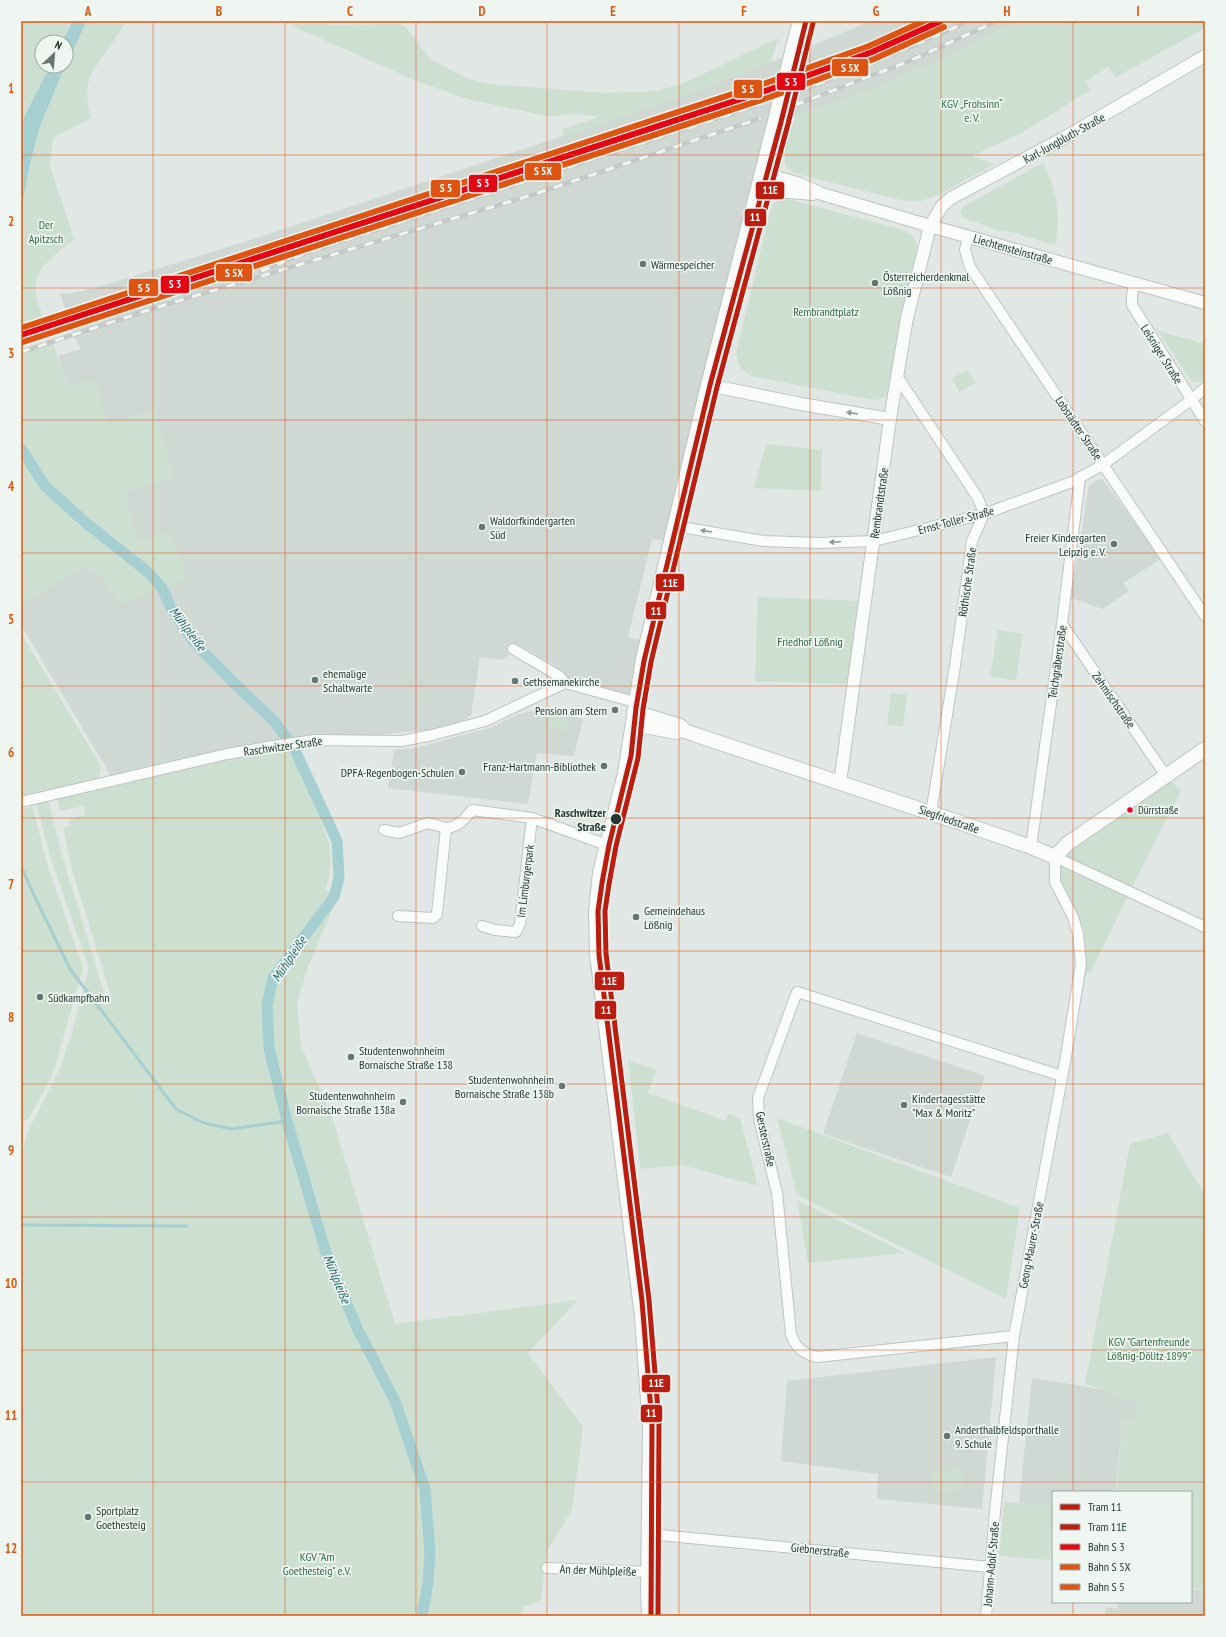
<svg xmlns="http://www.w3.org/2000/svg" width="1226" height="1637" font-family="'PT Sans Narrow',sans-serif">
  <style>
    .built { fill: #d0d8d4 }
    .green { fill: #ccdfd0 }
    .water { fill: #a6cfd1 }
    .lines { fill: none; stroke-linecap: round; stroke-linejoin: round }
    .stream { stroke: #a6cfd1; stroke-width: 3 }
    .canal { stroke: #a6cfd1; stroke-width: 11 }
    .minor-casing { stroke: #bec4c1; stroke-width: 12 }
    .tertiary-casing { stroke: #bec4c1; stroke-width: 14 }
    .secondary-casing { stroke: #bec4c1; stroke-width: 16 }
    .minor { stroke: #fafbfb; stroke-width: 10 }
    .tertiary { stroke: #fafbfb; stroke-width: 12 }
    .secondary { stroke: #fafbfb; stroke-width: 14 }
    .rail-casing { stroke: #c6c9c8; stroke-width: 4.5 }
    .rail { stroke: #eff6f2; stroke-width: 3; stroke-dasharray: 9; stroke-linecap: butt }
    .secondary-bridge-casing { stroke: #bec4c1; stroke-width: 16; stroke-linecap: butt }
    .secondary-bridge { stroke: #fafbfb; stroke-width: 14 }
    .rail-1-casing { stroke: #eff6f2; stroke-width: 9 }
    .rail-2-casing { stroke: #eff6f2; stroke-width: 9 }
    .rail-3-casing { stroke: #eff6f2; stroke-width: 9 }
    .rail-1 { stroke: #e30614; stroke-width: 6 }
    .rail-2 { stroke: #dd5413; stroke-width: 6 }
    .rail-3 { stroke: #dd5413; stroke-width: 6 }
    .tram-1-casing { stroke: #eff6f2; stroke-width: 8 }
    .tram-2-casing { stroke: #eff6f2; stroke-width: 8 }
    .tram-1 { stroke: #bb1e10; stroke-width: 5 }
    .tram-2 { stroke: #bb1e10; stroke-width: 5 }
    .oneway { fill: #8e9996 }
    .grid { fill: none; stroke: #de570e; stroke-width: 1; stroke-opacity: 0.55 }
    .poi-dot { fill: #65756f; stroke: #eff6f2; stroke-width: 1.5 }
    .bus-dot { fill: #e4002b; stroke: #eff6f2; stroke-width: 1.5 }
    .stop-dot { fill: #223730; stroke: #eff6f2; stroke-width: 1.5 }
    .labels { text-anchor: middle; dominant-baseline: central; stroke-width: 3.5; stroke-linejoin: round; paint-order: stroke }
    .bus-label { font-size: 11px; fill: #223730; stroke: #eff6f2; text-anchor: start }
    .park-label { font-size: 12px; fill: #316a42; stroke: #eff6f2 }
    .street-label { font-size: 12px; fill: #223730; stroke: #eff6f2 }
    .poi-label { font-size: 12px; fill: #223730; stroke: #eff6f2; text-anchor: start }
    .stop-label { font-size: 12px; font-weight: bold; fill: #223730; stroke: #eff6f2; text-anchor: end }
    .water-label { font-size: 13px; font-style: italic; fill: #23676c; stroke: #eff6f2 }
    .line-badge { stroke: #eff6f2; stroke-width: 1.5 }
    .badge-label { font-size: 11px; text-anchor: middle; font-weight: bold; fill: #fff }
    .neatline { fill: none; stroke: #de570e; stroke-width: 1.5 }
    .grid-label { font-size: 13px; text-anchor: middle; font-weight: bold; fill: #de570e }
  </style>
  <rect width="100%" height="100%" fill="#e1e7e4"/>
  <!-- built -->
  <path class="built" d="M 868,21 L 1018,21 L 941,59 L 872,89 L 774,125 L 671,542 L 652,539 L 628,637 L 647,642 L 635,702 L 565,683 L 553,672 L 554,665 L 520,645 L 502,660 L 480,657 L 471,715 L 458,725 L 434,729 L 376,735 L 365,735 L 364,740 L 333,740 L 114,781 L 21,625 L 21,603 L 85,567 L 101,574 L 119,603 L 137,542 L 124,491 L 155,411 L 107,424 L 95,380 L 68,387 L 58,356 L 81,349 L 75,339 L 60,293 L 68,294 L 95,288 L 244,242 L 563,136 L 677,98 L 771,62 L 852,29 Z
    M 1102,478 L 1161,559 L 1123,583 L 1129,591 L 1103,609 L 1071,598 L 1089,485 Z
    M 543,709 L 570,712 L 569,715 L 583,719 L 574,756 L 537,753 L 528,804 L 388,788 L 394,750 L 415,748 L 489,728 L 519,714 Z
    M 857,1033 L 985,1076 L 951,1177 L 823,1134 Z
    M 996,1357 L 982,1509 L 877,1499 L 878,1474 L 781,1461 L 787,1381 Z
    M 1032,1378 L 1107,1390 L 1106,1393 L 1137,1402 L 1134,1421 L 1123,1419 L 1115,1492 L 1053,1492 L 1053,1506 L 1019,1503 Z
    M 1191,1589 L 1205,1591 L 1205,1616 L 1104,1616 L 1106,1607 L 1117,1609 L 1118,1602 L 1191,1602 Z"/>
  <!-- green -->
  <path class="green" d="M 21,21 L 73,21 L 62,42 L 42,42 L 42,66 L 50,66 L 21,123 Z
    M 87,21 L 127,21 L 91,74 C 85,90 87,102 91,118 L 54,137 L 49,163 L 74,239 C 57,254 31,269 36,295 C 37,303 41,311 44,318 L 21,326 L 21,211 L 30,164 L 40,126 L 46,109 L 71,53 Z
    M 289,21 L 325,21 L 330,25 L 396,24 L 405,26 L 430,59 L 466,78 L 488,84 L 604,93 L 656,91 L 682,84 L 778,38 L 771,62 L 677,98 L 563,136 L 563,129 L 599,117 L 579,114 L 547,116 L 467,99 L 419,82 L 295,27 Z
    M 1018,21 L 1205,21 L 1205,28 L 1116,77 L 1108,67 L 1086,81 L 1090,90 L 1021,133 L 972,156 L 995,164 L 938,195 L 921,201 L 905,201 L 801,175 C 797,173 790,172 787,168 C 780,159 792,127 795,116 L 872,89 L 941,59 Z
    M 1044,164 C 1057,190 1061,217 1055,245 L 1005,230 L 1003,232 L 964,218 L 960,212 L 964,206 L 1039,165 Z
    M 779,199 L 788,199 L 903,230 C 912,235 916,237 917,248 L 890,387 C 887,396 884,399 874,400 L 751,376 C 740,369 738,365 736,353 L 770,212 L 774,203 Z
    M 1158,331 L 1205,344 L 1205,378 L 1200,382 L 1192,382 Z
    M 53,343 L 68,387 L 95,380 L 107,424 L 156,411 L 174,478 L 124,492 L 137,541 L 169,533 L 189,579 L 119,604 L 101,574 L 85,567 L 21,603 L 21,354 Z
    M 968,370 L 976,383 L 959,392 L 952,378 Z
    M 766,444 L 822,450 L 821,491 L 754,488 Z
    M 758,597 L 865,601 L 854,684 L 755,681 Z
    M 998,630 L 1023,634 L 1016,681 L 990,676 Z
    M 21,633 L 101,766 L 98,780 L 21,796 Z
    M 891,693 L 907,695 L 903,727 L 887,724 Z
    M 548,718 L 569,719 L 568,730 L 547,729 Z
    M 281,750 L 289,750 L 309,789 L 329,843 L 331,862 L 329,877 L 325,889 L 337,899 L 308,966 L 297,1004 L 301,1046 L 332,1117 L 395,1324 L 578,1300 L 528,1353 L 583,1427 L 572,1510 L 548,1549 L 544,1572 L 541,1600 L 522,1607 L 522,1616 L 21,1616 L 21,1153 L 31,1125 L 61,1066 L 72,1033 L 89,968 L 52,862 L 36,803 L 48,800 L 63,858 L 105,996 L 111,996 L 71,866 L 63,828 L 71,826 L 69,819 L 85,815 L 84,806 L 60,811 L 57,798 L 117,786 L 228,758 Z
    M 1166,776 L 1181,791 L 1130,891 L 1092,970 L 1079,981 L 1078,934 L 1060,892 L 1055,857 Z
    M 31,807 L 33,809 L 47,864 L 83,968 L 56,1064 L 48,1084 L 28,1119 L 21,1121 L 21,810 Z
    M 628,1060 L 656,1070 L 648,1093 L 726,1121 L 728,1114 L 740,1118 L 758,1186 L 682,1165 L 644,1169 L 640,1167 Z
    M 777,1118 L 1020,1208 L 1006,1299 L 797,1195 Z
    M 1168,1133 L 1189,1169 L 1205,1193 L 1205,1590 L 1191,1588 L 1191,1492 L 1116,1492 L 1123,1419 L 1134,1421 L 1137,1403 L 1106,1393 L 1106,1390 L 1085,1384 L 1130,1144 Z
    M 797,1200 L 905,1253 L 808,1263 Z
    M 963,1468 L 965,1489 L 932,1493 L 929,1472 Z
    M 1004,1502 L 1053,1506 L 1050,1560 L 999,1556 Z"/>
  <!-- water -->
  <path class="water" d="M 73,21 L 87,21 L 66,64 L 66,42 L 62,42 Z
    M 50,66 L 65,66 L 40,126 L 30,164 L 21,211 L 21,123 Z"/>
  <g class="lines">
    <!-- stream -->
    <path class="stream" d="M 21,866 L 32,891 L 70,969 L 176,1109 L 204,1123 L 232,1129 L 287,1121
      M 21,1225 L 187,1226"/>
    <!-- canal -->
    <path class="canal" d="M 21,449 L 46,487 L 86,523 L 148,572 L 162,588 L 171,608 L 194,642 L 232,681 L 275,722 L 295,750 L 337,841 L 339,878 L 334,897 L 273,978 L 267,1005 L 269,1048 L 287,1121 L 326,1253 L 357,1328 L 395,1401 L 425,1489 L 430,1552 L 428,1583 L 422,1616"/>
    <!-- minor casing -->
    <g class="minor-casing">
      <path id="minor" d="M 968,236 L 965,250 L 970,267 L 1205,616
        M 1134,283 L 1132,296 L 1132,305 L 1205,421
        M 897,376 L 978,498 L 984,514 L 972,541 L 955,666 L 931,813
        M 675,526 L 764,541 L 818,543 L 874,541 L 984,514 L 1072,482 L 1104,464 L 1191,400 L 1205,388
        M 1062,624 L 1166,776
        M 513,649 L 559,676 L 565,683 L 635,702
        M 21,802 L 227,754 L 280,745 L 315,740 L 402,741 L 432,735 L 485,721 L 565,683
        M 384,830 L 399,833 L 428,823 L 446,828
        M 1031,847 L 1062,624 L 1080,477
        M 398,916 L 433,918 L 437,914 L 446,828 C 458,827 465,819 472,810 L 532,818 L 607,845
        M 482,926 L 495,930 L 516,932 L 520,924 L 532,818
        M 1014,1336 L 817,1357 C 803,1354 795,1347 791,1334 L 777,1193 L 759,1119 L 758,1098 L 797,992 L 1062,1076
        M 649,1534 L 990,1567
        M 547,1568 L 649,1572
        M 986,1616 L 995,1511 L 1014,1336 L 1066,1056 L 1081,964 L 1078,934 L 1073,917 L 1055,882 L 1055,857 L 1205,927"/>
    </g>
    <!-- tertiary casing -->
    <g class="tertiary-casing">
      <path id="tertiary" d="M 762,173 L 800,184 L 822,194 L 930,226 L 1205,303
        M 759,186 L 779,191 L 813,194
        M 708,385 L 801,404 L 890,419
        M 840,783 L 890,419 L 907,318 L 930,226 L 942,206 L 951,198 L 1062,139 L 1205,56"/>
    </g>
    <!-- secondary casing -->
    <g class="secondary-casing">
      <path id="secondary" d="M 793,48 L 800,21
        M 634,712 L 680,726 L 685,731 L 696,735 L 970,826 L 1031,847 L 1055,857 L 1067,844 L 1205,749
        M 633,724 L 677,732
        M 649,1616 L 648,1592 L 650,1429 L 642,1317 L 597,954 L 596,911 L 600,873 L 625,773 L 643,659 L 708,385 L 774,125"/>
    </g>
    <!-- minor -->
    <use href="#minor" class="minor"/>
    <!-- tertiary -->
    <use href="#tertiary" class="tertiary"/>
    <!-- secondary -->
    <use href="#secondary" class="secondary"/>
    <!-- rail casing -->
    <g class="rail-casing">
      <path id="rail" d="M 799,91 L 858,69 L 954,28 L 967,21
        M 795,105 L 907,62 L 997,21
        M 261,271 L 309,252 L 764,103
        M 21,352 L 158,307 L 532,195 L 761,118"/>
    </g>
    <!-- rail -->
    <use href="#rail" class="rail"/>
    <!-- secondary-bridge casing -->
    <g class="secondary-bridge-casing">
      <path id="secondary-bridge" d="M 774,125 L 793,48"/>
    </g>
    <!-- secondary-bridge -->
    <use href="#secondary-bridge" class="secondary-bridge"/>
    <!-- rail-1 casing -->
    <g class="rail-1-casing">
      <path id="rail-1" d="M 21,335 L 768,90 L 872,52 L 941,21"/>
    </g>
    <!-- rail-2 casing -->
    <g class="rail-2-casing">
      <path id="rail-2" d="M 23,342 L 770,97 L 874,59 L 944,27"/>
    </g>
    <!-- rail-3 casing -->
    <g class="rail-3-casing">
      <path id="rail-3" d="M 21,328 L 766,83 L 869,46 L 924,21"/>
    </g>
    <!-- rail-1 -->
    <use href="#rail-1" class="rail-1"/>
    <!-- rail-2 -->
    <use href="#rail-2" class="rail-2"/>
    <!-- rail-3 -->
    <use href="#rail-3" class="rail-3"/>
    <!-- tram-1 casing -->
    <g class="tram-1-casing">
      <path id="tram-1" d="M 651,1616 L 652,1423 L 642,1301 L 599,955 L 598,911 L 602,883 L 609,845 L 631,756 L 636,708 L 644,661 L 710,385 L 781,122 L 806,21"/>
    </g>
    <!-- tram-2 casing -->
    <g class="tram-2-casing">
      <path id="tram-2" d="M 658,1616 L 659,1422 L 649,1300 L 606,954 L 605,911 L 609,884 L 616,846 L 638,758 L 643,709 L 651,662 L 717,387 L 788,124 L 813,23"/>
    </g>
    <!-- tram-1 -->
    <use href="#tram-1" class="tram-1"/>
    <!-- tram-2 -->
    <use href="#tram-2" class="tram-2"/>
  </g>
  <!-- one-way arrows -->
  <defs><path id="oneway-solid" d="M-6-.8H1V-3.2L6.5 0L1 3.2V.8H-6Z"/></defs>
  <g class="oneway">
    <use href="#oneway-solid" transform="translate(852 413) rotate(-171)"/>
    <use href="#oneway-solid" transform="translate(706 531) rotate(-171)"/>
    <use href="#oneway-solid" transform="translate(835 542) rotate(178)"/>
  </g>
  <!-- grid -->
  <path class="grid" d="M 153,21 L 153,1616M 285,21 L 285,1616M 416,21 L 416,1616M 547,21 L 547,1616M 679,21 L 679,1616M 810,21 L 810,1616M 941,21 L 941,1616M 1073,21 L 1073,1492M 21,155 L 1205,155M 21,288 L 1205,288M 21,420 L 1205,420M 21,553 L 1205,553M 21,686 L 1205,686M 21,818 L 1205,818M 21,951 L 1205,951M 21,1084 L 1205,1084M 21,1217 L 1205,1217M 21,1350 L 1205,1350M 21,1482 L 1205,1482M 1073,1602 L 1073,1616"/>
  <!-- markers -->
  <g class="poi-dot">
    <circle cx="643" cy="264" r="4"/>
    <circle cx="875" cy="283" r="4"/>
    <circle cx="482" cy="527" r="4"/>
    <circle cx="1114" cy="544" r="4"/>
    <circle cx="315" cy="680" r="4"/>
    <circle cx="515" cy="681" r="4"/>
    <circle cx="615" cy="710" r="4"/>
    <circle cx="604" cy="766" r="4"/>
    <circle cx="462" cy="772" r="4"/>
    <circle cx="636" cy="917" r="4"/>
    <circle cx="40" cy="997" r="4"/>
    <circle cx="351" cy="1057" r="4"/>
    <circle cx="562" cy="1086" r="4"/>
    <circle cx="403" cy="1102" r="4"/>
    <circle cx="904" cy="1105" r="4"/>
    <circle cx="947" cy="1436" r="4"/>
    <circle cx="88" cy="1517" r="4"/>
  </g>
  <circle class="bus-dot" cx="1130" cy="810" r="3.5"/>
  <circle class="stop-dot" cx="616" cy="819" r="6"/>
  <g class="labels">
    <!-- bus labels -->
    <g class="bus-label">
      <text x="1138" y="810">Dürrstraße</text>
    </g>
    <!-- park labels -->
    <g class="park-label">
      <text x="972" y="103">KGV „Frohsinn“<tspan x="972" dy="14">e. V.</tspan></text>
      <text x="46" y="224">Der<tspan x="46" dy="14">Apitzsch</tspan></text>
      <text x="826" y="311">Rembrandtplatz</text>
      <text x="810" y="641">Friedhof Lößnig</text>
      <text x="1149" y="1341">KGV "Gartenfreunde<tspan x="1149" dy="14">Lößnig-Dölitz 1899"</tspan></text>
      <text x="317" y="1556">KGV "Am<tspan x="317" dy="14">Goethesteig" e.V.</tspan></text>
    </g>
    <!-- street labels -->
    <g class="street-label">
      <text transform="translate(1064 138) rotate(-29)">Karl-Jungbluth-Straße</text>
      <text transform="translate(1013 249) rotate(16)">Liechtensteinstraße</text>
      <text transform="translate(1162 354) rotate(58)">Leisniger Straße</text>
      <text transform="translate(1079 428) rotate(56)">Lobstädter Straße</text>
      <text transform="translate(879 503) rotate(-82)">Rembrandtstraße</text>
      <text transform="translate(956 520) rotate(-15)">Ernst-Toller-Straße</text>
      <text transform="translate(967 582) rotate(-82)">Röthische Straße</text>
      <text transform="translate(1057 662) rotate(-82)">Teichgräberstraße</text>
      <text transform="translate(1114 700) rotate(55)">Zehmischstraße</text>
      <text transform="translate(283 746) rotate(-8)">Raschwitzer Straße</text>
      <text transform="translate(949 819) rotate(19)">Siegfriedstraße</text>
      <text transform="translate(525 881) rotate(-83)">Im Limburgerpark</text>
      <text transform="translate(766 1139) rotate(78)">Gersterstraße</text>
      <text transform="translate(1031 1245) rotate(-79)">Georg-Maurer-Straße</text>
      <text transform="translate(820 1550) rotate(6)">Giebnerstraße</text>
      <text transform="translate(991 1564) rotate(-85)">Johann-Adolf-Straße</text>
      <text transform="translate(598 1570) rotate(2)">An der Mühlpleiße</text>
    </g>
    <!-- poi labels -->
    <g class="poi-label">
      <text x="651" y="264">Wärmespeicher</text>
      <text x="883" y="276">Österreicherdenkmal<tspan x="883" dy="14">Lößnig</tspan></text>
      <text x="490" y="520">Waldorfkindergarten<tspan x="490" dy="14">Süd</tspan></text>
      <text x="1106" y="537" text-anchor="end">Freier Kindergarten<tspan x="1106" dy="14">Leipzig e. V.</tspan></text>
      <text x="323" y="673">ehemalige<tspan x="323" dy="14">Schaltwarte</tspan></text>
      <text x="523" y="681">Gethsemanekirche</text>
      <text x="607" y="710" text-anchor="end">Pension am Stern</text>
      <text x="596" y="766" text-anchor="end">Franz-Hartmann-Bibliothek</text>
      <text x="454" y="772" text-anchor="end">DPFA-Regenbogen-Schulen</text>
      <text x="644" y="910">Gemeindehaus<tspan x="644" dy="14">Lößnig</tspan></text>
      <text x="48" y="997">Südkampfbahn</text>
      <text x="359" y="1050">Studentenwohnheim<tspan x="359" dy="14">Bornaische Straße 138</tspan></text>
      <text x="554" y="1079" text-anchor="end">Studentenwohnheim<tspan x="554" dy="14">Bornaische Straße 138b</tspan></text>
      <text x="395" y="1095" text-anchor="end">Studentenwohnheim<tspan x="395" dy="14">Bornaische Straße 138a</tspan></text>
      <text x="912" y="1098">Kindertagesstätte<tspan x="912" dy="14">"Max &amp; Moritz"</tspan></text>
      <text x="955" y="1429">Anderthalbfeldsporthalle<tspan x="955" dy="14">9. Schule</tspan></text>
      <text x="96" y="1510">Sportplatz<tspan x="96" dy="14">Goethesteig</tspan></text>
    </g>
    <!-- stop labels -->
    <g class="stop-label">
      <text x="606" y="812">Raschwitzer<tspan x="606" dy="14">Straße</tspan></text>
    </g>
    <!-- water labels -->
    <g class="water-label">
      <text transform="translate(188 629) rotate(53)">Mühlpleiße</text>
      <text transform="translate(289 959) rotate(-56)">Mühlpleiße</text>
      <text transform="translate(337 1279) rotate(68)">Mühlpleiße</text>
    </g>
  </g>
  <g class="line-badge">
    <rect x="831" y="58" width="38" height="19" rx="4" fill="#dd5413"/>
    <rect x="776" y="72" width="30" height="19" rx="4" fill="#e30614"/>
    <rect x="733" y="79" width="30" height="20" rx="4" fill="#dd5413"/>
    <rect x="524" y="162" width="38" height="19" rx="4" fill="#dd5413"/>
    <rect x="468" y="174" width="30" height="19" rx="4" fill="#e30614"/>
    <rect x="430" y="179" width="31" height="19" rx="4" fill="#dd5413"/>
    <rect x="755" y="181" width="30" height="19" rx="4" fill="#bb1e10"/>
    <rect x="744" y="208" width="23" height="19" rx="4" fill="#bb1e10"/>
    <rect x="215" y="263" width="38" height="19" rx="4" fill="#dd5413"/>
    <rect x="160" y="275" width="30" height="19" rx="4" fill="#e30614"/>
    <rect x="128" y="278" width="31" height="19" rx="4" fill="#dd5413"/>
    <rect x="655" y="573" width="30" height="19" rx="4" fill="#bb1e10"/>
    <rect x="645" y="601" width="22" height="19" rx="4" fill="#bb1e10"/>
    <rect x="594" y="971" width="31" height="20" rx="4" fill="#bb1e10"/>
    <rect x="594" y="1000" width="23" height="20" rx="4" fill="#bb1e10"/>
    <rect x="641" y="1374" width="30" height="19" rx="4" fill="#bb1e10"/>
    <rect x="640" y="1404" width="23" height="19" rx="4" fill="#bb1e10"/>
  </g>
  <g class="badge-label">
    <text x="850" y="72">S 5X</text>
    <text x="791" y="86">S 3</text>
    <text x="748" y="93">S 5</text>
    <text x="543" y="175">S 5X</text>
    <text x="483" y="187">S 3</text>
    <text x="446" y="192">S 5</text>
    <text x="770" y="194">11E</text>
    <text x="755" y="221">11</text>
    <text x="234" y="277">S 5X</text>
    <text x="175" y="288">S 3</text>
    <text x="144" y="292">S 5</text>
    <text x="670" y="587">11E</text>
    <text x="656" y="615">11</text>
    <text x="609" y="985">11E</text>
    <text x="606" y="1014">11</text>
    <text x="656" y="1387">11E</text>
    <text x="651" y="1417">11</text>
  </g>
  <!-- border -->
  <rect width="1226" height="1637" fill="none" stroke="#eff6f2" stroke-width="44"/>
  <!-- legend -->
  <rect x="1052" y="1491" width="140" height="112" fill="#eff6f2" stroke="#9daaa4"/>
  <rect x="1060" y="1504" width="20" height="6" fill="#bb1e10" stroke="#9daaa4"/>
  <text x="1088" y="1511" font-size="12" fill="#223730">Tram 11</text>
  <rect x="1060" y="1524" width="20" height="6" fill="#bb1e10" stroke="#9daaa4"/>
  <text x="1088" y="1531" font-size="12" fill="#223730">Tram 11E</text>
  <rect x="1060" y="1544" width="20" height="6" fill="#e30614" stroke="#9daaa4"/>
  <text x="1088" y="1551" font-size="12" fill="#223730">Bahn S 3</text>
  <rect x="1060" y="1564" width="20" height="6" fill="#dd5413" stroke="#9daaa4"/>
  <text x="1088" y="1571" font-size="12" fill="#223730">Bahn S 5X</text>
  <rect x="1060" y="1584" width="20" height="6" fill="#dd5413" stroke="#9daaa4"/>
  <text x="1088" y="1591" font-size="12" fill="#223730">Bahn S 5</text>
  <!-- north arrow -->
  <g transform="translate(54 54) rotate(26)"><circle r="19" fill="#eff6f2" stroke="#9daaa4"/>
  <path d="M0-3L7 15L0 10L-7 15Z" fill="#65756f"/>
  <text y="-6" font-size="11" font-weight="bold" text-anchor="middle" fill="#223730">N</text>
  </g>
  <rect x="22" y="22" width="1182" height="1593" class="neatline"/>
  <g class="grid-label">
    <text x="88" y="16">A</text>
    <text x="219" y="16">B</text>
    <text x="350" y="16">C</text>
    <text x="482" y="16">D</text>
    <text x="613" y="16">E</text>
    <text x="744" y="16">F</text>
    <text x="876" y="16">G</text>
    <text x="1007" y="16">H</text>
    <text x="1138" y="16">I</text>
    <text x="11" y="93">1</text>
    <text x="11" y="226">2</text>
    <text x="11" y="358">3</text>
    <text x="11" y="491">4</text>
    <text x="11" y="624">5</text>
    <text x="11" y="757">6</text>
    <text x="11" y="889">7</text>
    <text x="11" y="1022">8</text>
    <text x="11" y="1155">9</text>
    <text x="11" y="1288">10</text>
    <text x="11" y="1420">11</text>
    <text x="11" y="1553">12</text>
  </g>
</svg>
